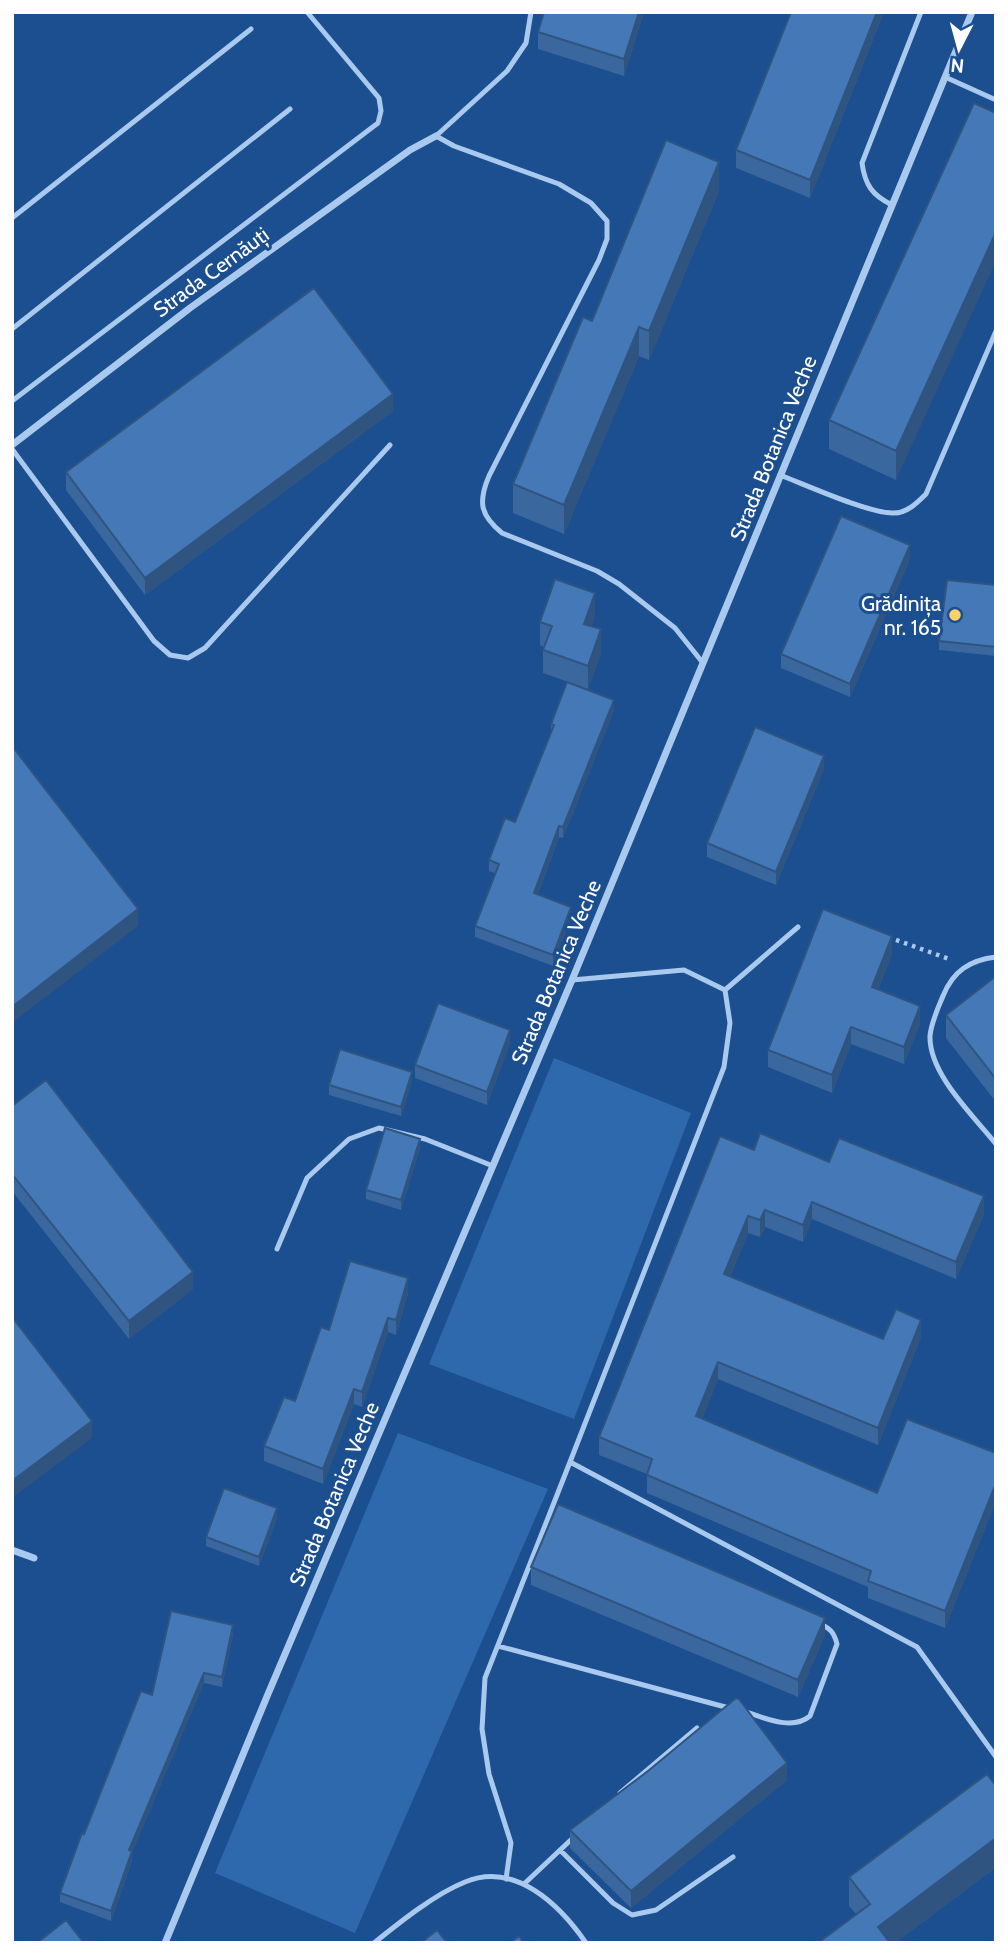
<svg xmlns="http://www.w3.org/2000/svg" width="1008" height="1955" font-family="Cabin,sans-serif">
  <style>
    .green { fill: #2e69ad }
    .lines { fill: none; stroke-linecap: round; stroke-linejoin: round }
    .path { stroke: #a9c9ee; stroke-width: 4.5; stroke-dasharray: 3.5 5; stroke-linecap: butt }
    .lane { stroke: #a9c9ee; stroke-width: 5 }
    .street { stroke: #a9c9ee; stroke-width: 7 }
    .wall { fill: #3a679d }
    .shaded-wall { fill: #305480 }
    .building { fill: #4478b7; stroke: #305480; stroke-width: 2 }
    .poi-dot { fill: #ffd166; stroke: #1b4f8f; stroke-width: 2.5 }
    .labels { text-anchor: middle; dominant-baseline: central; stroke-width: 6; stroke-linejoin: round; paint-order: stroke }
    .street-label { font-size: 21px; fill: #fff; stroke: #1b4f8f }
    .poi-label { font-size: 21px; fill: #fff; stroke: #1b4f8f; text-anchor: end }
  </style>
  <rect width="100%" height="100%" fill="#1b4f8f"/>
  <!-- green -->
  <path class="green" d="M 554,1058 L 691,1113 L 574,1419 L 429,1364 Z
    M 398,1433 L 548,1489 L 355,1933 L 215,1873 Z"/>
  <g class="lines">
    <!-- path -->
    <path class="path" d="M 888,937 L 949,959"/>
    <!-- lane -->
    <path class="lane" d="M 531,12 L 526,43 L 507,71 L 436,136 L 454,146 L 559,184 L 591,203 L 607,221 L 607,239 L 599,260 L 489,476 C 478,502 480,515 502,533 L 597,571 L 619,584 L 675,628 L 703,663
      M 945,77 L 996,100
      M 892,205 C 872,195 865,185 862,163 L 921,12
      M 12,218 L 251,29
      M 12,329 L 290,109
      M 12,401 L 378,123 L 381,111 L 379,98 L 307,12
      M 12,449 L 154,641 L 170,655 L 188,658 L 205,648 L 390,445
      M 780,475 C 806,485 870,514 894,513 C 907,513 917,503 926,494 L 996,331
      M 996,957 C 970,960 953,971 943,996 C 938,1008 931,1023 930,1036 C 929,1074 973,1115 996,1144
      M 572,980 L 684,970 L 725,990 L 730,1023 L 724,1067 L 570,1462 L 917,1647 L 996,1757
      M 725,990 L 798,927
      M 277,1249 L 307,1178 L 349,1139 L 379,1128 L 425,1139 L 493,1166
      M 498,1646 L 729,1708
      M 746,1712 C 765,1718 792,1731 810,1716 L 837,1644 C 834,1632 830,1628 818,1623
      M 620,1793 L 697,1728
      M 560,1850 L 613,1903 L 632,1915 L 656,1910 L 733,1857
      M 506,1879 L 511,1843 L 489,1774 L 482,1729 L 485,1678 L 570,1462
      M 524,1884 L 575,1836
      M 374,1943 C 400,1922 435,1894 465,1882 C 515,1861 560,1905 586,1943"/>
    <!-- street -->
    <path class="street" d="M 12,445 L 190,308 L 410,150 L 436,136
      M 12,1550 L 34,1558
      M 165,1943 L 268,1694 L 572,980 L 972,12"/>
  </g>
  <!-- wall -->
  <path class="wall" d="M 544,12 L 644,12 L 624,76 L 538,49 L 538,32 Z
    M 791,12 L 884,12 L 810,198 L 736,168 L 736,150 Z
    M 974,103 L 896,480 L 829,449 L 829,420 Z
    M 719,191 L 649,360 L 639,356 L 564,534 L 513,513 L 513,484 L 592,321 Z
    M 393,411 L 145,595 L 66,490 L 66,472 Z
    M 910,559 L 850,697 L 781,668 L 781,654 Z
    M 996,585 L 996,656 L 939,650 L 939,641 Z
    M 595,616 L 591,626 L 601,653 L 588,689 L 543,673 L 543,650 L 544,647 L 540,645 L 540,622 Z
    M 614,710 L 563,838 L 559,837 L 538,894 L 571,918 L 553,966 L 475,937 L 475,926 L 495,873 L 489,871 L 489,860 L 515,822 L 551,732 L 551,724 Z
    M 824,769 L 776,885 L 707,857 L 707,843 Z
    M 892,954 L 878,990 L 920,1024 L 904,1064 L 851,1044 L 832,1093 L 768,1067 L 768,1050 Z
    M 996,976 L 996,1102 L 946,1038 L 946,1015 Z
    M 510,1043 L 487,1105 L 415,1078 L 415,1065 Z
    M 412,1081 L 401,1116 L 329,1095 L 329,1085 Z
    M 12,1106 L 193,1289 L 129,1339 L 12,1191 Z
    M 420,1148 L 401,1210 L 366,1199 L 366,1190 Z
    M 754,1150 L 829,1162 L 984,1214 L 956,1279 L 812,1219 L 803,1242 L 765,1227 L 760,1237 L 748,1233 L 730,1277 L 883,1339 L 921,1337 L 878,1445 L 718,1379 L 702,1419 L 877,1493 L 996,1453 L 996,1501 L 945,1628 L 868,1598 L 868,1587 L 647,1493 L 647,1474 L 599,1455 L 599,1437 Z
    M 408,1293 L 396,1335 L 388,1332 L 362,1407 L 354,1404 L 323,1484 L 264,1461 L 264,1446 L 295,1401 L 329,1330 Z
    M 277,1518 L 259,1566 L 206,1546 L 206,1537 Z
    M 531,1567 L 825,1635 L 798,1697 L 531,1585 Z
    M 233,1634 L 222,1687 L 204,1683 L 132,1852 L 132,1861 L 111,1921 L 60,1902 L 60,1893 L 84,1834 L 152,1695 Z
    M 648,1771 L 787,1780 L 631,1908 L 570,1848 L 570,1830 Z
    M 996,1786 L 996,1867 L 895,1943 L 818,1943 L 856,1914 L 849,1906 L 849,1877 Z"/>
  <!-- shaded-wall -->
  <path class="shaded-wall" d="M 639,12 L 644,12 L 624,76 L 624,59 Z
    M 877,12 L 884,12 L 810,198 L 810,180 Z
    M 719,162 L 719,191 L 649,360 L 649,331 Z
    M 996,232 L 996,261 L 896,480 L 896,451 Z
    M 639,327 L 639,356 L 564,534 L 564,505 Z
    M 393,394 L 393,411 L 145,595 L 145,578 Z
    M 910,545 L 910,559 L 850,697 L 850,684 Z
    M 595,593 L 595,616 L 584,647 L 584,624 Z
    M 601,629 L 601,653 L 588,689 L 588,666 Z
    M 614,700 L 614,710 L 563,838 L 563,827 Z
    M 824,756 L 824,769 L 776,885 L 776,872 Z
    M 559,826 L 559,837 L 534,904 L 534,893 Z
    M 571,907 L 571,918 L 553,966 L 553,955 Z
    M 138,909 L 138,926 L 12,1023 L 12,1007 Z
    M 892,936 L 892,954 L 872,1005 L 872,987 Z
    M 920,1006 L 920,1024 L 904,1064 L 904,1047 Z
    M 851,1027 L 851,1044 L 832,1093 L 832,1075 Z
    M 510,1030 L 510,1043 L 487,1105 L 487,1092 Z
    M 412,1072 L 412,1081 L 401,1116 L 401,1107 Z
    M 420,1139 L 420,1148 L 401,1210 L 401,1200 Z
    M 984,1196 L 984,1214 L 956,1279 L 956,1262 Z
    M 812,1202 L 812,1219 L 803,1242 L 803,1225 Z
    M 765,1210 L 765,1227 L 760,1237 L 760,1220 Z
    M 748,1216 L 748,1233 L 724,1292 L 724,1274 Z
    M 193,1272 L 193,1289 L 129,1339 L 129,1321 Z
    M 408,1278 L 408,1293 L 396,1335 L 396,1320 Z
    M 388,1318 L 388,1332 L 362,1407 L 362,1392 Z
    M 921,1320 L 921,1337 L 878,1445 L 878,1428 Z
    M 718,1362 L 718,1379 L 696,1434 L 696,1416 Z
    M 354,1389 L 354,1404 L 323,1484 L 323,1469 Z
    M 92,1421 L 92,1438 L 12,1498 L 12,1481 Z
    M 996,1483 L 996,1501 L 945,1628 L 945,1611 Z
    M 277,1508 L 277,1518 L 259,1566 L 259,1557 Z
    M 825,1618 L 825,1635 L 798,1697 L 798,1680 Z
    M 233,1625 L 233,1634 L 222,1687 L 222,1677 Z
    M 204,1673 L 204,1683 L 132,1852 L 132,1861 L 111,1921 L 111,1911 L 129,1850 Z
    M 787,1763 L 787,1780 L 631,1908 L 631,1891 Z
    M 996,1838 L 996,1867 L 895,1943 L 878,1943 L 878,1927 Z"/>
  <!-- building -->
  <path class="building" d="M 544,12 L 639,12 L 624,59 L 538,32 Z
    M 791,12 L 877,12 L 810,180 L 736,150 Z
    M 974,103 L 996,113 L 996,232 L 896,451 L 829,420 Z
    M 666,140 L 719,162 L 649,331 L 639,327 L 564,505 L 513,484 L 583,317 L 592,321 Z
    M 314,288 L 393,394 L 145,578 L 66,472 Z
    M 841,516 L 910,545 L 850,684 L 781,654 Z
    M 555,579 L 595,593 L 584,624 L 601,629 L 588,666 L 543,650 L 552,626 L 540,622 Z
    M 947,580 L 996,585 L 996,647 L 939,641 Z
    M 567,682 L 614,700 L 563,827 L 559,826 L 534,893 L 571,907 L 553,955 L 475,926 L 499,864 L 489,860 L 505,818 L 515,822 L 554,725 L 551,724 Z
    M 755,727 L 824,756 L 776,872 L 707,843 Z
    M 12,746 L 138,909 L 12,1007 Z
    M 823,909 L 892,936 L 872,987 L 920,1006 L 904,1047 L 851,1027 L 832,1075 L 768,1050 Z
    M 996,976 L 996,1079 L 946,1015 Z
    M 438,1003 L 510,1030 L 487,1092 L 415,1065 Z
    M 340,1049 L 412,1072 L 401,1107 L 329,1085 Z
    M 46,1080 L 193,1272 L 129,1321 L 12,1174 L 12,1106 Z
    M 385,1128 L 420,1139 L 401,1200 L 366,1190 Z
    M 760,1133 L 829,1162 L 839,1138 L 984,1196 L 956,1262 L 812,1202 L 803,1225 L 765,1210 L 760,1220 L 748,1216 L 724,1274 L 883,1339 L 896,1309 L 921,1320 L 878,1428 L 718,1362 L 696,1416 L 877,1493 L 907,1419 L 996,1453 L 996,1483 L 945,1611 L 868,1581 L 871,1571 L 647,1475 L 652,1459 L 599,1437 L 720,1136 L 754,1150 Z
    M 350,1261 L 408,1278 L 396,1320 L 388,1318 L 362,1392 L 354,1389 L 323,1469 L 264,1446 L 284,1397 L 295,1401 L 321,1327 L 329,1330 Z
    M 12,1317 L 92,1421 L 12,1481 Z
    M 224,1488 L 277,1508 L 259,1557 L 206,1537 Z
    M 558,1504 L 825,1618 L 798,1680 L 531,1567 Z
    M 171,1611 L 233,1625 L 222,1677 L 204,1673 L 129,1850 L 132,1851 L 111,1911 L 60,1893 L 82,1833 L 84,1834 L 141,1691 L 152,1695 Z
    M 736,1698 L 739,1699 L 787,1763 L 631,1891 L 570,1830 L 648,1771 Z
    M 987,1774 L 996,1786 L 996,1838 L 878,1927 L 890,1943 L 818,1943 L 870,1904 L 849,1877 Z
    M 66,1920 L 84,1943 L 37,1943 Z
    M 437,1930 L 447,1943 L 421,1943 Z
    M 519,1936 L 524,1943 L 510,1943 Z"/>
  <!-- markers -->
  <circle class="poi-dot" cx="955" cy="615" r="7"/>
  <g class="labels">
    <!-- street labels -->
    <g class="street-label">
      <text transform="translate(211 272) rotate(-36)">Strada Cernăuți</text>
      <text transform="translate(773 448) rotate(-68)">Strada Botanica Veche</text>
      <text transform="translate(556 972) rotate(-67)">Strada Botanica Veche</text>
      <text transform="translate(334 1494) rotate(-67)">Strada Botanica Veche</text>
    </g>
    <!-- poi labels -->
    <g class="poi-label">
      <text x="941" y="603">Grădinița<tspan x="941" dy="24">nr. 165</tspan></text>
    </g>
  </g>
  <!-- border -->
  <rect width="1008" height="1955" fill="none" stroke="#ffffff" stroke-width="28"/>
  <!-- north arrow -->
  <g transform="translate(959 49) rotate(186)" stroke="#1b4f8f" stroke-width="5" paint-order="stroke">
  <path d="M0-5L12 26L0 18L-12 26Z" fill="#ffffff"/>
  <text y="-10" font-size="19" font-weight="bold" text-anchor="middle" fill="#ffffff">N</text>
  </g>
</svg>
